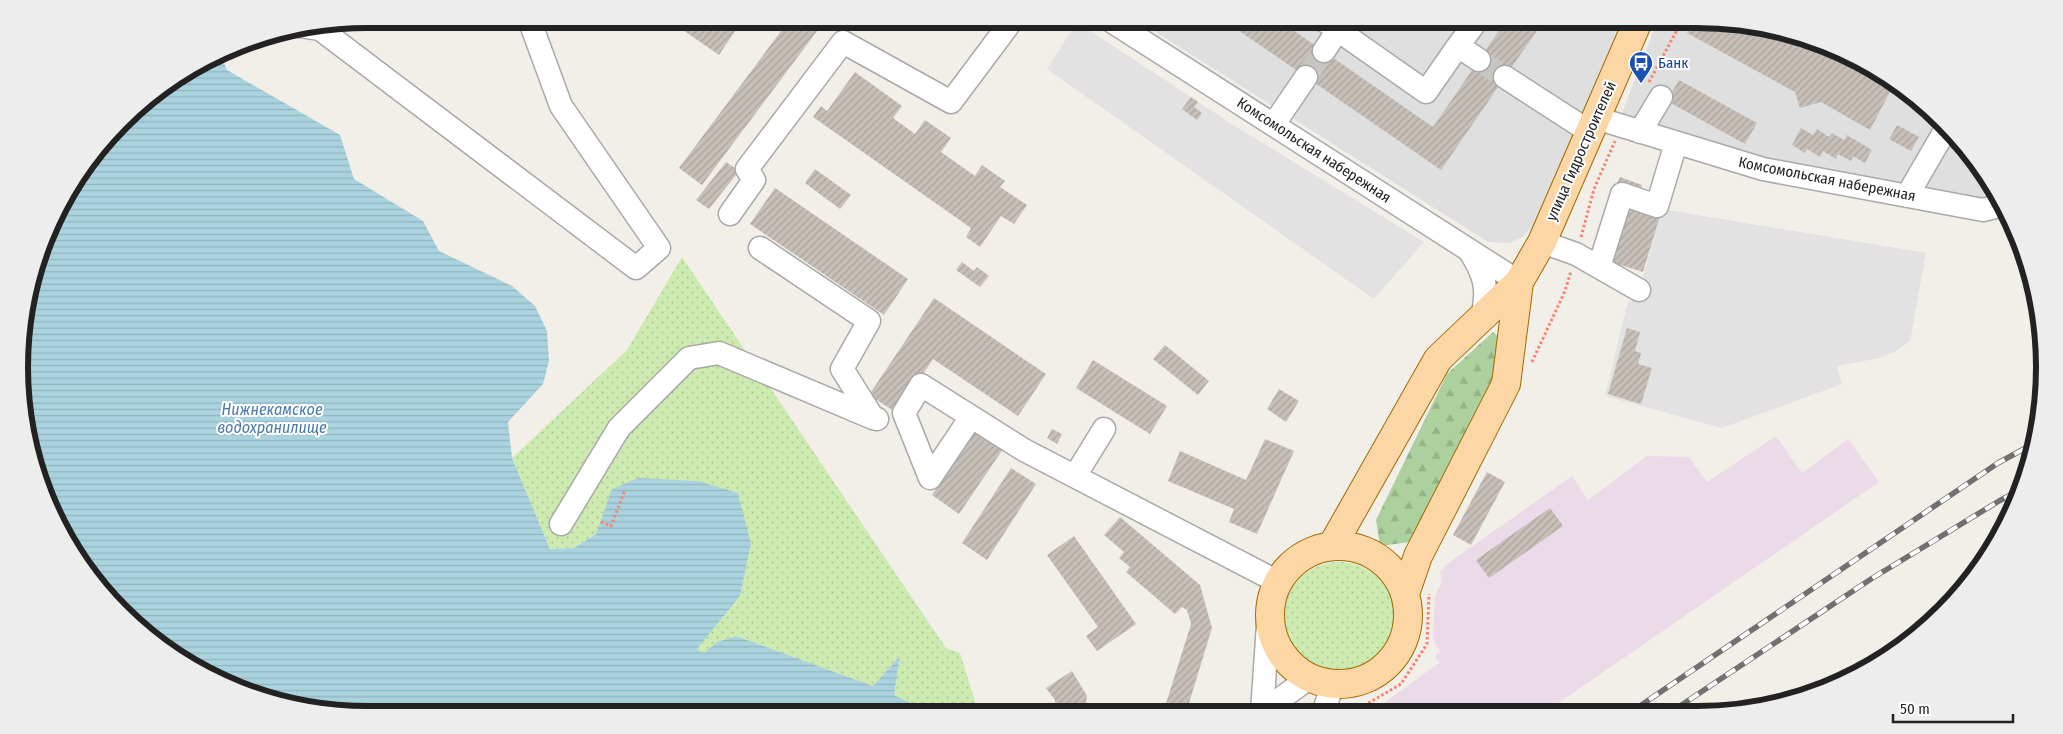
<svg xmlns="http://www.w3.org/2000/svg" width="2063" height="734" font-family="'Fira Sans Condensed',sans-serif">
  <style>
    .residential { fill: #e0dfdf }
    .industrial { fill: #ebdbe8 }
    .grass { fill: url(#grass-dots) }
    .forest { fill: url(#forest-firs) }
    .parking { fill: #e2e2e2 }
    .water { fill: url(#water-rules) }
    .building { fill: url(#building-hatch) }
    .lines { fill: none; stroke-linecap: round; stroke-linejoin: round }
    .minor-tunnel { stroke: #c8c6c1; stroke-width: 22; stroke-dasharray: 22 11; stroke-linecap: butt }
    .minor-casing { stroke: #a9a9a9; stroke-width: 25 }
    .major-casing { stroke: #a06b00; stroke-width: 30 }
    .path { stroke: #fa8072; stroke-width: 3; stroke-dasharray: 2.5 2.5; stroke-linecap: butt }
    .minor { stroke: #fff; stroke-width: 22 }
    .major { stroke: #fcd6a4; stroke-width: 28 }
    .rail-casing { stroke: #707070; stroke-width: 5.5 }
    .rail { stroke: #fff; stroke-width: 4; stroke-dasharray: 11; stroke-linecap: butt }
    .labels { text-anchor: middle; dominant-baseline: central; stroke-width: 4; stroke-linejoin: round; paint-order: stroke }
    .transit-label { font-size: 15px; fill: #164399; stroke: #fff; text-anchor: start }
    .street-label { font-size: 15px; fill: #222; stroke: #fff }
    .water-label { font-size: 16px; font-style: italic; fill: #4a7aab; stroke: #fff }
    .rim { fill: none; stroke: #222; stroke-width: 6 }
  </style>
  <defs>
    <pattern id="grass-dots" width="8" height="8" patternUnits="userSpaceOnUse" patternTransform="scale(1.25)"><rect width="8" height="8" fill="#cdebb0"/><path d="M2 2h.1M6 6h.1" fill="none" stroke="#b0c997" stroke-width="1.8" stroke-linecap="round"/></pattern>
    <pattern id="forest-firs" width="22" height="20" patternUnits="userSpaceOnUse" patternTransform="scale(1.25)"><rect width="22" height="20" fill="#add19e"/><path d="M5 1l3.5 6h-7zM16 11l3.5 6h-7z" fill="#95b388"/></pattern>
    <pattern id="water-rules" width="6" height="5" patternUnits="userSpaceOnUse" patternTransform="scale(1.25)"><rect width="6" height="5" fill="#aad3df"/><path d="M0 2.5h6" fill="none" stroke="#92b5bf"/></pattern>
    <pattern id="building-hatch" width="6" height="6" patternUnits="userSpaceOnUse" patternTransform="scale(1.25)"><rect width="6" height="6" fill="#c7bfb8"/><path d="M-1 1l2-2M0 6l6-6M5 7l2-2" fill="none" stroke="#aba49e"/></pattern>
  </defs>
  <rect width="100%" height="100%" fill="#f2efe9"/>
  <!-- residential -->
  <path class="residential" d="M 1135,19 L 1625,19 L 1593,97 L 1534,225 L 1523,237 L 1509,243 L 1488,242 Z
    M 1658,19 L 1696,19 L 1786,31 L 1850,55 L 1908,91 L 1958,137 L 1997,193 L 2007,213 L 1615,132 Z"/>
  <!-- industrial -->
  <path class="industrial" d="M 1776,436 L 1802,473 L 1848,439 L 1879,482 L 1544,713 L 1370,713 L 1439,663 L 1435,656 L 1440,651 L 1436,646 L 1433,636 L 1435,595 L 1442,582 L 1440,572 L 1447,564 L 1572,476 L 1588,500 L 1647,456 L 1689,457 L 1707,482 Z"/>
  <!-- grass -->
  <path class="grass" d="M 682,257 L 946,648 L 960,653 L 979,714 L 934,714 L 894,695 L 900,656 L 873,686 L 736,636 L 717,642 L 703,655 L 697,649 L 740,596 L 751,544 L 596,534 L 574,548 L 550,549 L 512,458 L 627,350 Z
    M1283 618a56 56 0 1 1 112 0a56 56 0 1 1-112 0Z"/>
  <!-- forest -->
  <path class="forest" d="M 1493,332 L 1501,339 L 1486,404 L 1410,542 L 1380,546 L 1376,520 L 1447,374 Z"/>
  <!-- parking -->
  <path class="parking" d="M 1077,22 L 1230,123 L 1424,242 L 1374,299 L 1047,69 Z
    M 1662,209 L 1926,253 L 1910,341 L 1896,351 L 1880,358 L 1837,366 L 1842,384 L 1722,428 L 1605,396 L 1628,302 L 1637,298 Z"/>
  <!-- water -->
  <path class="water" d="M 220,54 L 227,70 L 340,135 L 354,179 L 423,221 L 439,251 L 512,286 L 535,306 L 547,331 L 549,361 L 543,384 L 508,422 L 512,458 L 550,549 L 574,548 L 596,534 L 612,489 L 638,478 L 698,481 L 738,493 L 751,544 L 740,596 L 697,649 L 703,654 L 717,642 L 736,636 L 873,686 L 900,656 L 894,695 L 934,714 L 367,715 L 277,703 L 173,656 L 121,613 L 78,561 L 31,457 L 20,390 L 22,322 L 55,213 L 91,155 L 137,105 Z"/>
  <!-- building -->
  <path class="building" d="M 667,19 L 743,19 L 719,55 Z
    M 790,19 L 826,19 L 702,185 L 679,168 Z
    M 1222,19 L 1277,19 L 1433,127 L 1507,19 L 1545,19 L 1441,170 Z
    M 1695,19 L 1781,30 L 1819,51 L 1831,47 L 1834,49 L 1837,60 L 1891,90 L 1870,130 L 1821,102 L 1800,108 L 1795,92 L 1687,33 Z
    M 855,72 L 902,106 L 893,118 L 915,134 L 925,120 L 951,138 L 941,152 L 975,176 L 982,165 L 1005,181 L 1000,187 L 1027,205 L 1014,224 L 1001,216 L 980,247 L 966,237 L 971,228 L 813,117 L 821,106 L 827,111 Z
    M 1679,80 L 1757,123 L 1745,144 L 1667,101 Z
    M 1191,97 L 1198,102 L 1194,107 L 1202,113 L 1197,120 L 1182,109 Z
    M 1897,125 L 1919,137 L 1911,151 L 1889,139 Z
    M 1801,128 L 1813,135 L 1817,129 L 1829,137 L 1832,133 L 1844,140 L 1847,135 L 1872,150 L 1865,163 L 1853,156 L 1851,161 L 1838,154 L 1836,159 L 1823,151 L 1820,157 L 1807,149 L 1805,153 L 1792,145 Z
    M 1955,134 L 1958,137 L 1977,164 L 1947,146 Z
    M 726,162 L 739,171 L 709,209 L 696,200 Z
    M 815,169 L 851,195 L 840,209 L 805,183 Z
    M 1620,177 L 1642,185 L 1639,194 L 1616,186 Z
    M 775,188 L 908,279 L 884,315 L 750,224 Z
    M 1628,207 L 1660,216 L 1643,272 L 1611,262 Z
    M 962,262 L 974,271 L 977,267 L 989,276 L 980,287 L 956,270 Z
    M 934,298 L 1046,374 L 1018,416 L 933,359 L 897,413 L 869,395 Z
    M 1627,328 L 1640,332 L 1635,351 L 1641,353 L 1638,364 L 1652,368 L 1641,404 L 1608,394 Z
    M 1165,345 L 1209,381 L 1198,395 L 1153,359 Z
    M 1093,360 L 1167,406 L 1150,434 L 1076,388 Z
    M 1279,389 L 1299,401 L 1286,422 L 1267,409 Z
    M 1052,429 L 1062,434 L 1057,444 L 1047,438 Z
    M 976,431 L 1003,449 L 959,514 L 932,495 Z
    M 1265,439 L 1294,451 L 1257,534 L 1229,522 L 1234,509 L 1168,481 L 1180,451 L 1246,480 Z
    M 1011,468 L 1036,484 L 987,560 L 962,543 Z
    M 1487,472 L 1505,482 L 1471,545 L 1453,535 Z
    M 1550,508 L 1563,526 L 1489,578 L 1476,560 Z
    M 1120,517 L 1200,585 L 1212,628 L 1186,713 L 1163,713 L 1191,624 L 1187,610 L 1182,607 L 1175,614 L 1126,572 L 1130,567 L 1119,558 L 1124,552 L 1104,535 Z
    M 1074,536 L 1136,624 L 1097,651 L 1086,636 L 1098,627 L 1047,555 Z
    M 1072,671 L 1087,696 L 1085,714 L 1054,714 L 1055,700 L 1046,688 Z"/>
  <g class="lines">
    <!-- minor-tunnel -->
    <path class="minor-tunnel" d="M 1479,60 L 1505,77
      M 1306,77 L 1324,51"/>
    <!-- minor casing -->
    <g class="minor-casing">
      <path id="minor" d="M 1108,19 L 1519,282
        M 1322,19 L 1426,92 L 1458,46 L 1479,60
        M 299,26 L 320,29 L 636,268 L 659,248 L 561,106 L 529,19
        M 1458,46 L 1478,19
        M 1324,51 L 1338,30
        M 1505,77 L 1590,132
        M 1596,118 L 1763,169 L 1983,210 L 2003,205
        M 1274,124 L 1306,77
        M 1640,132 L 1661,97
        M 1907,196 L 1947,127
        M 730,214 L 754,180 L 747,169 L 843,42 L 951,102 L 1013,19
        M 1542,242 L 1576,254 L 1639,290
        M 760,248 L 869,321 L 842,369 L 873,418 L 877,419
        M 1469,250 C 1485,275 1489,289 1482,317
        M 1599,267 L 1622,194 L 1657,206 L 1676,143
        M 971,417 L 930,478 L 904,413 L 921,385 L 1024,450 L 1278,582
        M 1075,476 L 1104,429
        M 561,524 L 619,428 L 689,358 L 719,353 L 873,418
        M 1262,712 L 1269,609
        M 1261,713 L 1309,678
        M 1323,713 L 1333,684"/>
    </g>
    <!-- major casing -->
    <g class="major-casing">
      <path id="major" d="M1270 615a69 69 0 1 1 138 0a69 69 0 1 1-138 0Z
        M 1332,546 L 1438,359 L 1519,282 L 1542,242 L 1639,19
        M 1406,591 L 1418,556 L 1506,384 L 1519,282"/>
    </g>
    <!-- path -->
    <path class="path" d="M 1649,82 L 1683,19
      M 1581,237 L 1594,189 L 1615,141
      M 1532,362 L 1565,291 L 1571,271
      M 601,522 L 611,526 L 625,490
      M 1351,713 L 1401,684 L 1427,644 L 1429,594"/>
    <!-- minor -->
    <use href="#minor" class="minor"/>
    <!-- major -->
    <use href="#major" class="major"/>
    <!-- rail casing -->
    <g class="rail-casing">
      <path id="rail" d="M 1631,712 L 1998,463 L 2035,443
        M 1671,712 L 1871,579 L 1999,501 L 2018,491"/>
    </g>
    <!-- rail -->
    <use href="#rail" class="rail"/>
  </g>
  <!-- icons -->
  <defs>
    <g id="bus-pin" transform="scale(1.25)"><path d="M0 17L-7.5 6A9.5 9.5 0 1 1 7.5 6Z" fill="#1a4fb4" stroke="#fff"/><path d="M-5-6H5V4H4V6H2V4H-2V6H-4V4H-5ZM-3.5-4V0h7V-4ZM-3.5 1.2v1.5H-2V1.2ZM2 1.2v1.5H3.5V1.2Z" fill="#fff"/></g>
  </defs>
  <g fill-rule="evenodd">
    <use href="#bus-pin" x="1641" y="63"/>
  </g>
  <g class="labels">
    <!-- transit labels -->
    <g class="transit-label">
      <text x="1658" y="63">Банк</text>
    </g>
    <!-- street labels -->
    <g class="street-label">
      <text transform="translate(1314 150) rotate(33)">Комсомольская набережная</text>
      <text transform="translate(1581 151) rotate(-66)">улица Гидростроителей</text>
      <text transform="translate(1827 179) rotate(11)">Комсомольская набережная</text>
    </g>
    <!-- water labels -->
    <g class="water-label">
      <text x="272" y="409">Нижнекамское<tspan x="272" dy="18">водохранилище</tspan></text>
    </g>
  </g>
  <!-- crop -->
  <path d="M0 0H2063V734H0ZM367 28H1697A339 339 0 0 1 2036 367V367A339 339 0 0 1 1697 706H367A339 339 0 0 1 28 367V367A339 339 0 0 1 367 28Z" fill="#ededed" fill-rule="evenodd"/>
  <path class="rim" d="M367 28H1697A339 339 0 0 1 2036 367V367A339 339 0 0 1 1697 706H367A339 339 0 0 1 28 367V367A339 339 0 0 1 367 28Z"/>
  <!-- scale -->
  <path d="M1893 714v8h120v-8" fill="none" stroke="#222222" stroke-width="2.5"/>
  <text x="1900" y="714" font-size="15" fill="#222222" stroke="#ffffff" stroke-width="4" paint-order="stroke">50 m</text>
</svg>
